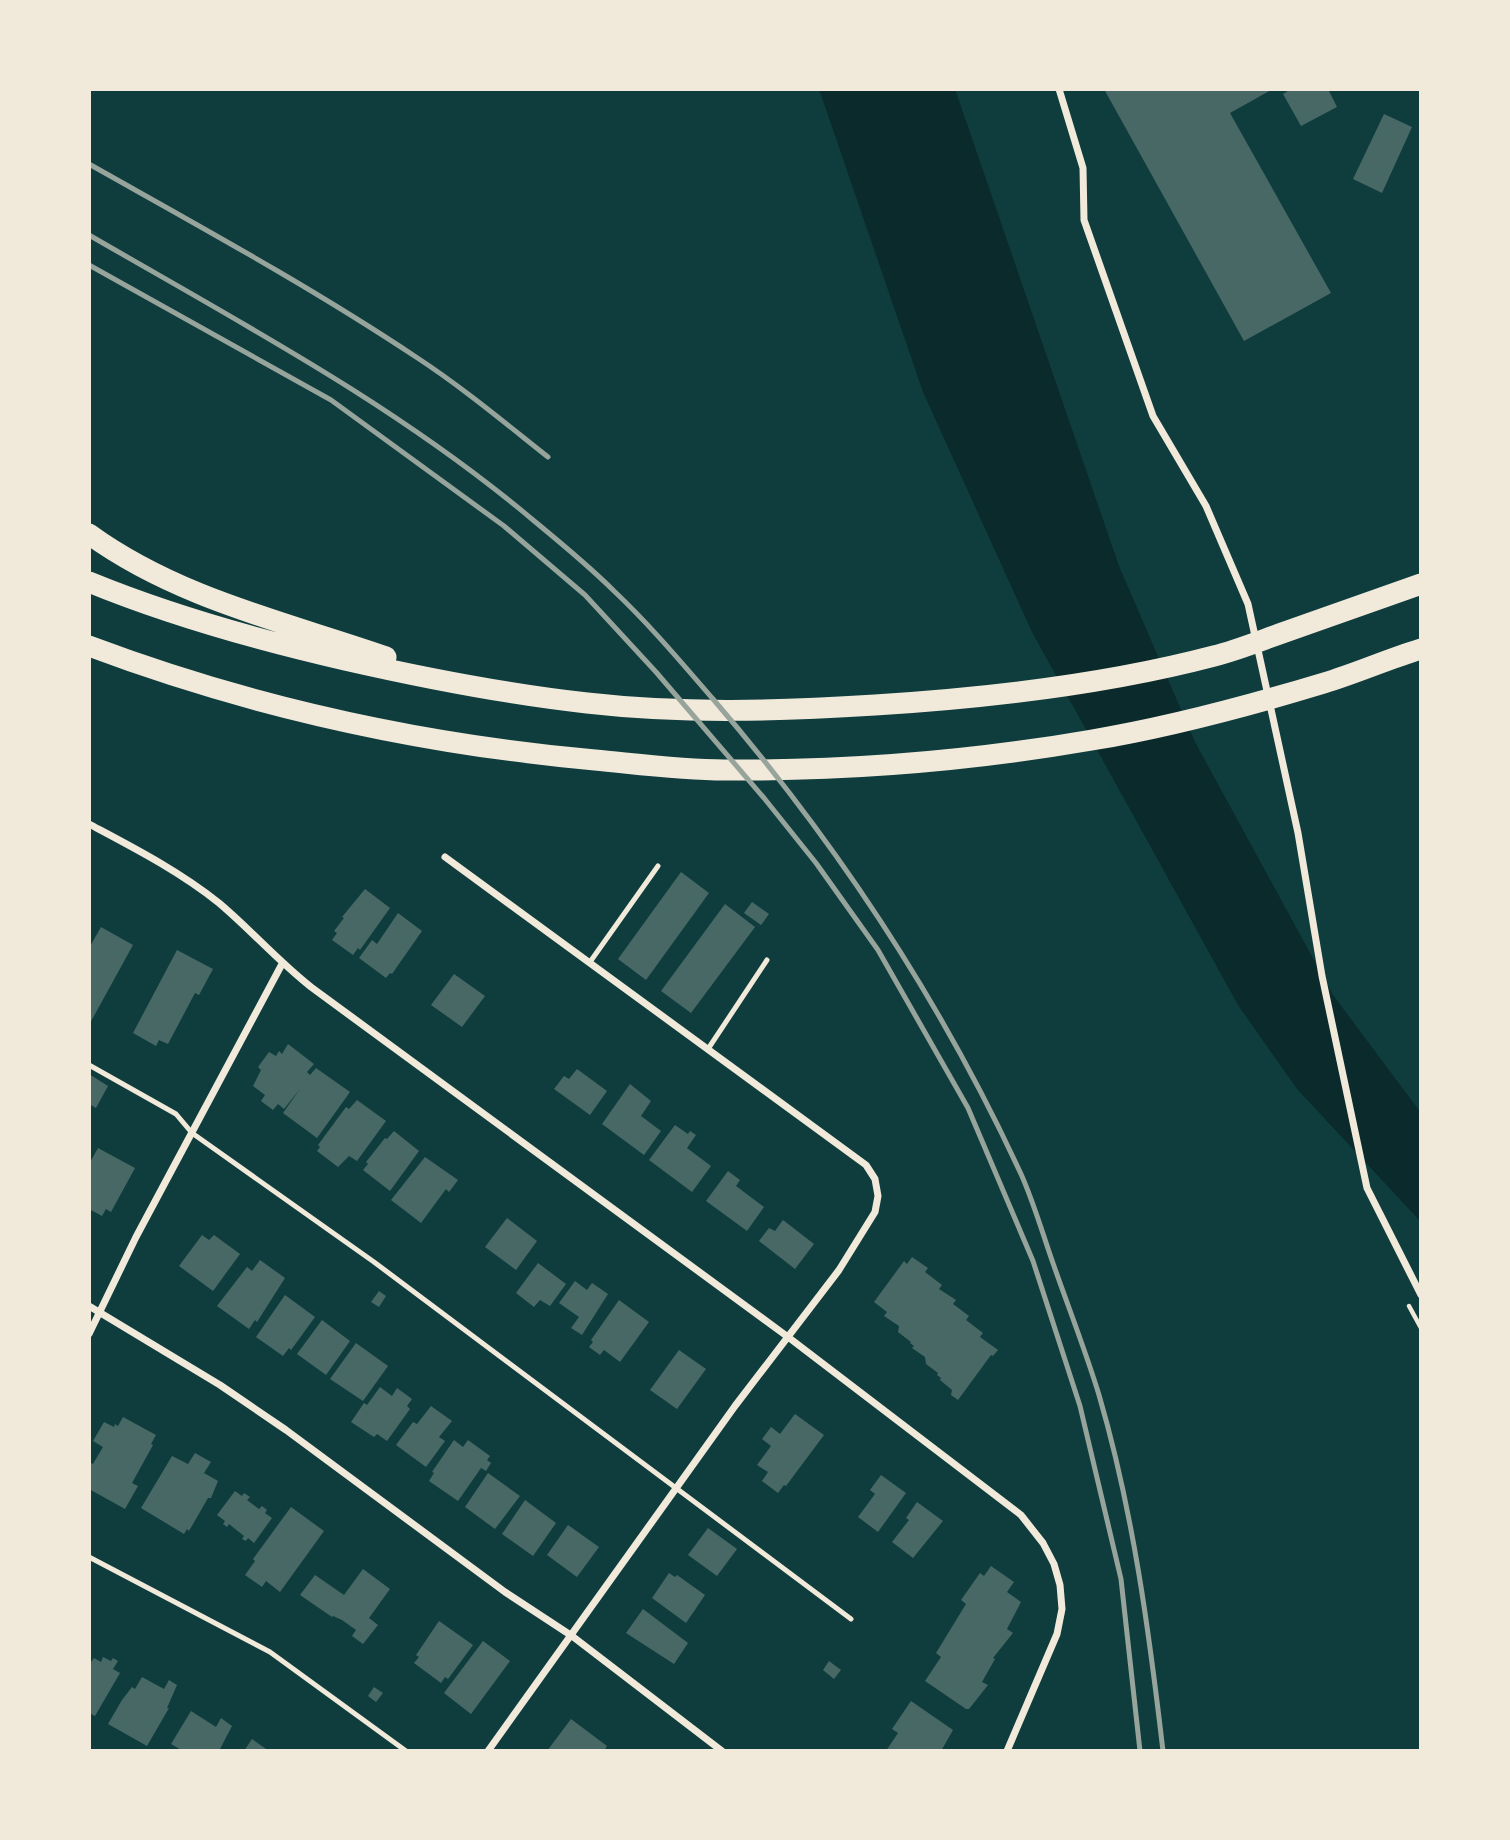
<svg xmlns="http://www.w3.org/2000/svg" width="1510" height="1840" font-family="'Alegreya Sans',sans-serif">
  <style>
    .water { fill: #0a2a2b }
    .building { fill: #486865 }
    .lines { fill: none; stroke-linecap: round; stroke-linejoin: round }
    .path { stroke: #f1e9da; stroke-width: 4.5 }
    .service { stroke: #f1e9da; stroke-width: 5 }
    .minor { stroke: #f1e9da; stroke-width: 7 }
    .motorway { stroke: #f1e9da; stroke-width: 21 }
    .rail { stroke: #97a49c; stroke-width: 5 }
  </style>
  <rect width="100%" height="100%" fill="#0f3d3e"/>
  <!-- water -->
  <path class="water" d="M 819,89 L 955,89 L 1119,566 L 1195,742 L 1333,995 L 1421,1113 L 1421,1222 L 1297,1089 L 1238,1005 L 1032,632 L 923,392 Z"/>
  <!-- building -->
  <path class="building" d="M 1104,89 L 1273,89 L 1230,113 L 1331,293 L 1244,341 Z
    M 1291,89 L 1328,89 L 1337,107 L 1301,126 L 1283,94 Z
    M 1384,114 L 1412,127 L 1382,193 L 1353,179 Z
    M 681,872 L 709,893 L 646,980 L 618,959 Z
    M 365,889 L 390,908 L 360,950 L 358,948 L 353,955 L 332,940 L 337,933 L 334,931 L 344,918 L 342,917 Z
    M 752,902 L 769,914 L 761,925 L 744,913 Z
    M 725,904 L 755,927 L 691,1013 L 661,991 Z
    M 398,913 L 422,931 L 392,974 L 390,973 L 386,978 L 359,958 L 372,940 L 377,944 Z
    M 101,927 L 133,945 L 89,1025 L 89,948 Z
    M 177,950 L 213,969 L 199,995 L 195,993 L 168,1044 L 159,1040 L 156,1046 L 133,1033 Z
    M 454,974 L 485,996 L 462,1027 L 431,1005 Z
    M 288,1044 L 314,1064 L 307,1072 L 310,1075 L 316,1068 L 350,1092 L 317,1138 L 283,1113 L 300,1089 L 284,1109 L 278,1104 L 273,1110 L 261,1101 L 265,1095 L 253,1086 L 261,1070 L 258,1067 L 269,1052 L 276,1056 L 279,1051 L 282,1054 Z
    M 577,1069 L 607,1091 L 590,1115 L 554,1089 L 564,1076 L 569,1079 Z
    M 89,1074 L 108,1086 L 96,1108 L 89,1104 Z
    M 630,1084 L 651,1101 L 641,1116 L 661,1131 L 644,1155 L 602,1124 Z
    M 357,1100 L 386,1121 L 357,1161 L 349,1156 L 338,1167 L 317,1151 L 320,1147 L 318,1145 L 346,1107 L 349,1109 Z
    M 675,1125 L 688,1134 L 690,1131 L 696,1135 L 687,1148 L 711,1166 L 692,1192 L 649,1160 Z
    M 394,1131 L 419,1151 L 390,1191 L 363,1170 L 368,1164 L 366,1162 L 385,1138 L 387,1139 Z
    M 98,1148 L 135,1168 L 111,1212 L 106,1209 L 102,1216 L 89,1209 L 89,1164 Z
    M 425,1157 L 458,1180 L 449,1192 L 446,1189 L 421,1223 L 391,1200 Z
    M 728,1171 L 740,1180 L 736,1186 L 764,1207 L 747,1231 L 706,1201 Z
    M 507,1218 L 537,1241 L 516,1270 L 485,1247 Z
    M 783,1220 L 814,1244 L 795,1269 L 759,1241 L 769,1228 L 775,1231 Z
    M 202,1235 L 209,1240 L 214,1235 L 240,1254 L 213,1291 L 179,1266 Z
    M 912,1257 L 928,1268 L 925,1272 L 942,1285 L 939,1289 L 956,1300 L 953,1304 L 969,1316 L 966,1320 L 983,1333 L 980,1337 L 998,1350 L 993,1356 L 991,1355 L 958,1400 L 951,1395 L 952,1390 L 940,1380 L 941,1378 L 937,1375 L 938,1373 L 926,1364 L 925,1357 L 912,1348 L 914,1346 L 910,1343 L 911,1342 L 898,1332 L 899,1326 L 884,1316 L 887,1312 L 874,1302 L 904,1261 L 907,1264 Z
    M 260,1260 L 285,1278 L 257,1322 L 255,1320 L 249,1329 L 217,1306 L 247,1267 L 252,1271 Z
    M 538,1263 L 566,1284 L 550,1306 L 540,1300 L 534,1307 L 516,1293 Z
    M 575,1281 L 587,1290 L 592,1283 L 608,1294 L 582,1335 L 571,1328 L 579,1317 L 559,1303 Z
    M 379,1291 L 386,1296 L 379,1307 L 371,1302 Z
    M 285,1295 L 315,1317 L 291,1350 L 289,1348 L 283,1356 L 256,1337 Z
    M 619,1300 L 649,1322 L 620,1362 L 604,1350 L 600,1355 L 589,1347 L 593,1342 L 591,1340 Z
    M 322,1320 L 350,1341 L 326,1375 L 297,1354 Z
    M 356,1343 L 388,1366 L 363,1401 L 330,1379 Z
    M 679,1350 L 706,1369 L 677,1409 L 650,1390 Z
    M 380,1387 L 392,1396 L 397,1388 L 412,1399 L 407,1406 L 410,1409 L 387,1441 L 377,1434 L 374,1437 L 351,1422 L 364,1403 L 367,1405 Z
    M 431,1406 L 452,1421 L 439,1437 L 445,1441 L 426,1467 L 396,1445 L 413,1422 L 417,1424 Z
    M 795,1414 L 824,1435 L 786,1486 L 784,1485 L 778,1493 L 762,1481 L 768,1472 L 757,1465 L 771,1446 L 762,1439 L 771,1427 L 780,1434 Z
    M 123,1417 L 156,1435 L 151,1444 L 153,1445 L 132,1483 L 138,1486 L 125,1509 L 89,1489 L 89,1462 L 93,1464 L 103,1447 L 93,1441 L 104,1422 L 114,1427 L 115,1424 L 118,1426 Z
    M 454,1440 L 463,1447 L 468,1440 L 490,1456 L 487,1460 L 491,1463 L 486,1471 L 481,1468 L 458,1501 L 429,1481 L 434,1473 L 432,1472 Z
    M 195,1453 L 211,1462 L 204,1473 L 218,1481 L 211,1498 L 208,1498 L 189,1531 L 187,1529 L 184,1534 L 141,1508 L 172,1456 L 188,1464 Z
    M 488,1473 L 520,1496 L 495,1529 L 465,1507 Z
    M 881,1475 L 906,1493 L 878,1532 L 858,1517 L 875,1494 L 870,1490 Z
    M 235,1491 L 242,1496 L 244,1493 L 250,1497 L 247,1500 L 259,1509 L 262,1506 L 267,1510 L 265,1513 L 272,1518 L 254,1543 L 248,1538 L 246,1541 L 242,1539 L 244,1536 L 229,1524 L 227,1527 L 223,1524 L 225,1521 L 217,1515 Z
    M 525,1500 L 556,1523 L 533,1556 L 502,1534 Z
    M 917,1502 L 943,1521 L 913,1558 L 892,1542 L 909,1520 L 906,1518 Z
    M 291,1507 L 324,1531 L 280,1592 L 266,1581 L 262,1587 L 245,1575 L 255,1561 L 253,1559 Z
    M 568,1525 L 599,1547 L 577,1577 L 547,1555 Z
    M 708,1528 L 737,1549 L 717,1576 L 688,1555 Z
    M 991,1566 L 1014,1582 L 1007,1592 L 1021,1602 L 1007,1629 L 1013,1633 L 993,1658 L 995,1659 L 982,1682 L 988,1685 L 969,1709 L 966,1709 L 925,1681 L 941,1657 L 936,1653 L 966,1604 L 961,1600 L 980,1573 L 984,1576 Z
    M 363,1569 L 390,1589 L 369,1618 L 378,1625 L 363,1644 L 352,1636 L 356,1630 L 342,1620 L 333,1616 L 332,1617 L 300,1595 L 315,1575 L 344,1595 Z
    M 669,1573 L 675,1577 L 677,1575 L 705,1595 L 686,1623 L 652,1598 Z
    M 643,1609 L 688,1643 L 674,1664 L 626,1633 Z
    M 439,1621 L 473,1645 L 448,1679 L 445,1677 L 441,1683 L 414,1663 L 419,1657 L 416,1655 Z
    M 483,1641 L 510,1661 L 471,1714 L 444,1693 Z
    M 103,1657 L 111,1661 L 113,1658 L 118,1661 L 113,1669 L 120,1673 L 95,1716 L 89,1713 L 89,1665 L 94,1658 L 101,1662 Z
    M 829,1661 L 841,1670 L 834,1679 L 823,1670 Z
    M 142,1677 L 164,1689 L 169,1680 L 177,1685 L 167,1708 L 169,1708 L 147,1746 L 108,1724 L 122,1700 L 132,1687 L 135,1689 Z
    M 374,1687 L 383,1693 L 376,1702 L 368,1696 Z
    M 911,1701 L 953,1730 L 941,1751 L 937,1749 L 886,1751 L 898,1733 L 892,1729 Z
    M 191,1711 L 216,1727 L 221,1718 L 232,1726 L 219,1751 L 183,1751 L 171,1744 Z
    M 571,1719 L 607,1746 L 604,1751 L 547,1751 Z
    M 252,1739 L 269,1751 L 244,1751 Z"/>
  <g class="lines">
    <!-- path -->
    <path class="path" d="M 1409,1306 L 1421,1328"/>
    <!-- service -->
    <path class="service" d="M 590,962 L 658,866
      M 708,1049 L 767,960
      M 89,1065 L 176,1114 L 192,1133 L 374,1262 L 851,1619
      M 89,1557 L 270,1652 L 406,1751"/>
    <!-- minor -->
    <path class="minor" d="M 1059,89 L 1083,168 L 1084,220 L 1153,416 L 1206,506 L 1248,604 L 1298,833 L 1322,976 L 1367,1188 L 1421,1295
      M 89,824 C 134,848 179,871 219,903 C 251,930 278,961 311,987 L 788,1337 L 1021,1515 L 1043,1543 L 1054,1564 L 1060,1585 L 1062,1609 L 1057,1634 L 1007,1751
      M 445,857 L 866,1165 L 875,1179 L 878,1196 L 875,1212 L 839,1270 L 735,1406 L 488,1751
      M 89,1306 L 220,1385 L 286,1430 L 505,1592 L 572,1636 L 722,1751
      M 89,1334 L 136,1237 L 282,964"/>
    <!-- motorway -->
    <path class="motorway" d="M 89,534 C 177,598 285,622 386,657
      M 89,582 C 172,616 258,640 345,660 C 424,678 506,694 587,703 C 683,714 779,711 875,705 C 988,698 1104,685 1214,656 C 1238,650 1262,640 1285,632 C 1330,616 1375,600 1421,584
      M 89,646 C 254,708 419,744 595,760 C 637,764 681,770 724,770 C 847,771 971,761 1092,740 C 1170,727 1248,706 1324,683 C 1357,673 1388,659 1421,649"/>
    <!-- rail -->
    <path class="rail" d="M 89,164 C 199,226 311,287 416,357 C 462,387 505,423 548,457
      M 89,235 C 241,323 398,406 533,520 C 561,543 589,566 614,591 C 650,625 681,662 713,699 C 836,842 942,1003 1021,1174 C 1034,1203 1043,1235 1054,1266 C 1069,1309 1086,1352 1099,1395 C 1133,1511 1149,1631 1163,1751
      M 89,265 L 331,400 L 504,526 L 585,595 L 656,672 L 764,798 L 816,863 L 878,950 L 968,1108 L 1033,1261 L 1080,1406 L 1121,1579 L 1140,1751"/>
  </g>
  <!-- border -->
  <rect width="1510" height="1840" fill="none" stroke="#f1e9da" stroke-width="182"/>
</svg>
